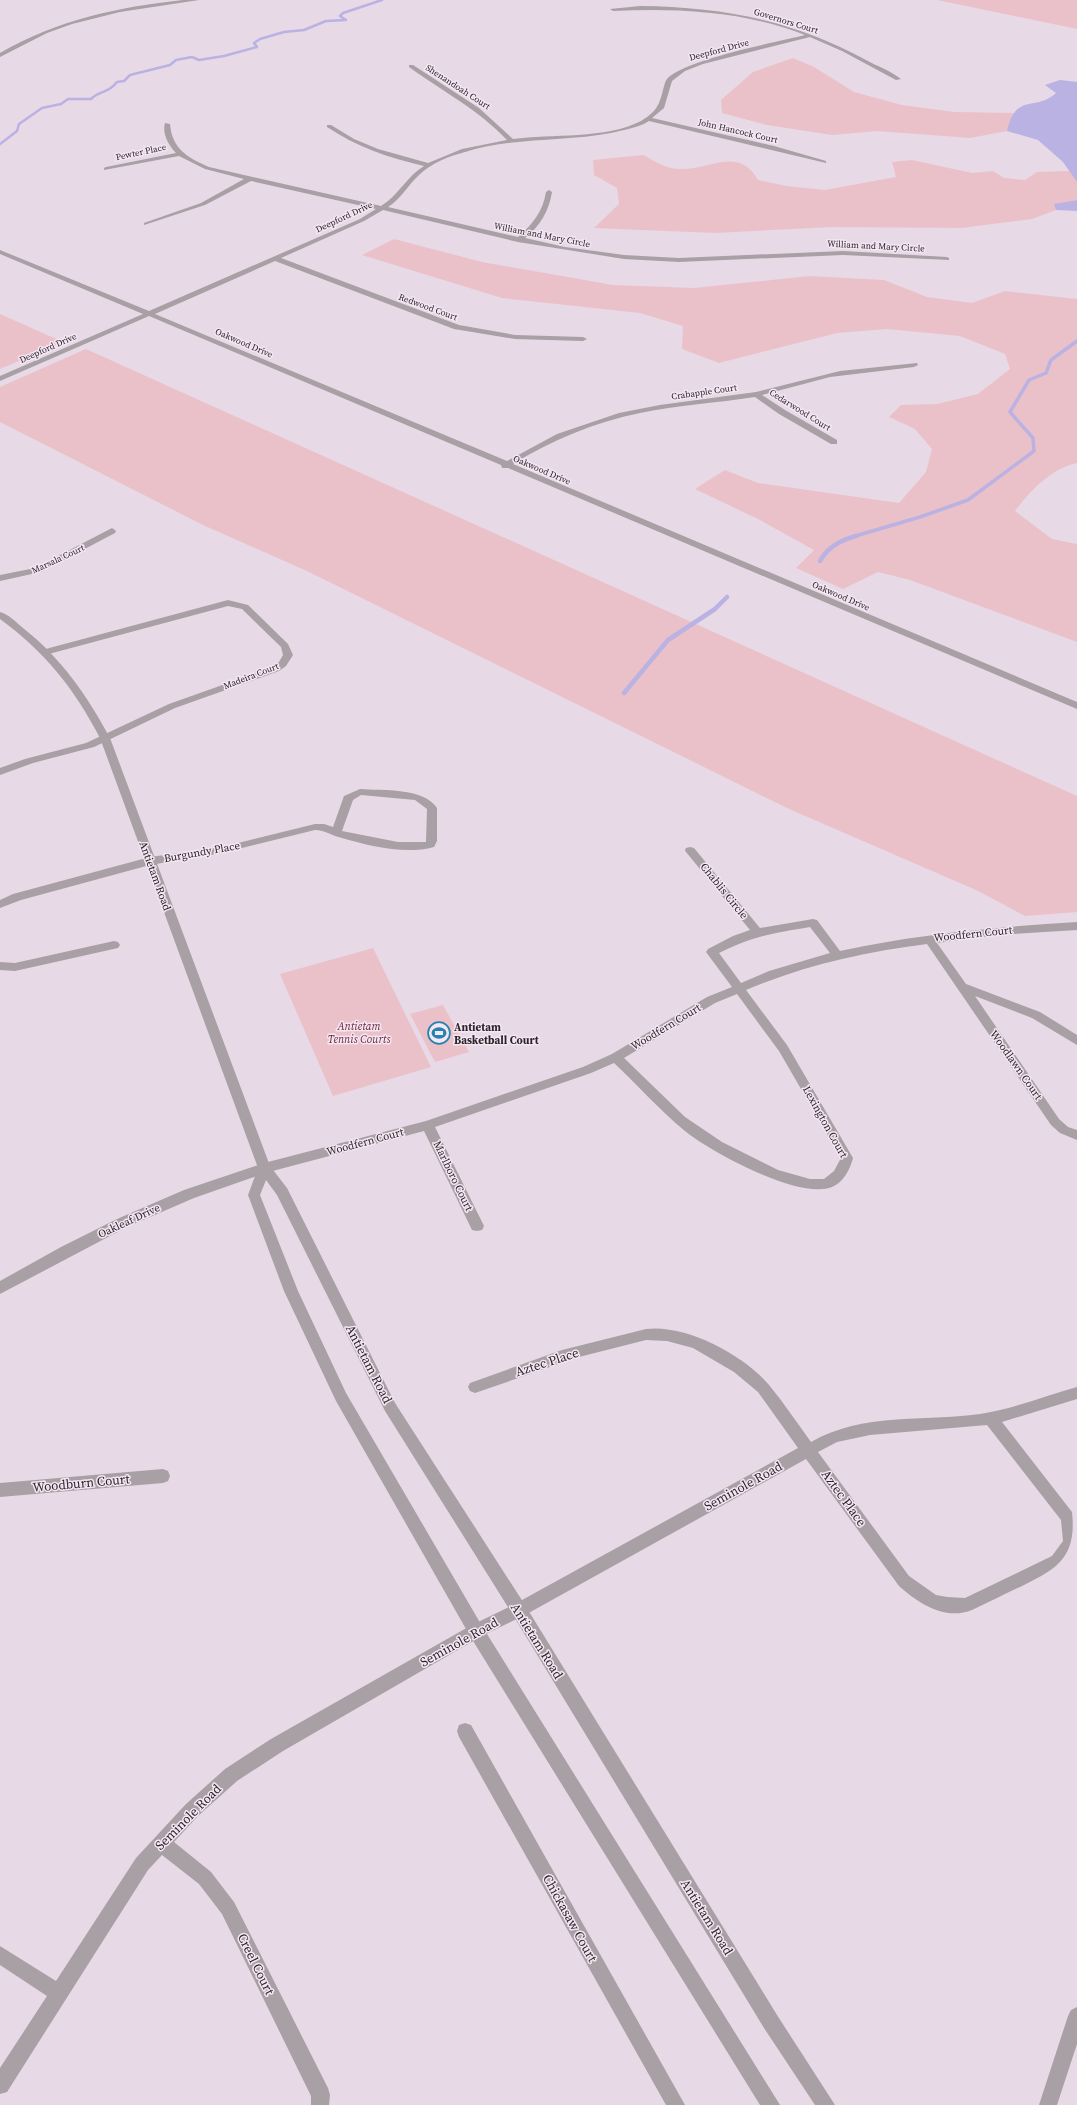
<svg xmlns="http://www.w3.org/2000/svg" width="1077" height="2105" font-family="'Source Serif 4',serif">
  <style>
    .green { fill: #ebc1c9 }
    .water { fill: #b9b2e2 }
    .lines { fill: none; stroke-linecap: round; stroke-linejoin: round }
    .stream-far2 { stroke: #b9b2e2; stroke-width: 2.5 }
    .stream-far1 { stroke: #b9b2e2; stroke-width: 3.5 }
    .stream { stroke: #b9b2e2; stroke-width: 4.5 }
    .minor { fill: #a8a0a4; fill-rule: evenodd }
    .tertiary { fill: #a8a0a4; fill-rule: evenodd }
    .labels { text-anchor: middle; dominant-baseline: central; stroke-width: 3; stroke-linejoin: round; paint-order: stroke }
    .far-street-label { font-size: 9px; fill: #2b252a; stroke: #f5e6f3 }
    .street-label { font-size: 11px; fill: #2b252a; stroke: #f5e6f3 }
    .park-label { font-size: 11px; font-style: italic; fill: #6b283a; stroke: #f5e6f3 }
    .poi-label { font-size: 11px; font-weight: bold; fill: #2b252a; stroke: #f5e6f3; text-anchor: start }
    .near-street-label { font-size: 13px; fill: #2b252a; stroke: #f5e6f3 }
  </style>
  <rect width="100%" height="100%" fill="#e7d9e6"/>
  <!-- green -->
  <path class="green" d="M 937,0 L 1077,0 L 1077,29 Z
    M 793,58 L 814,67 L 854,92 L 902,105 L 954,112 L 1014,113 L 1007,131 L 970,138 L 877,131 L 832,135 L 767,125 L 722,113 L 721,100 L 753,72 Z
    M 643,155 C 654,161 667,169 680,169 C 708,171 738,145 758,180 L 786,186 L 825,190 L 896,177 L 892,162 L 912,160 L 972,173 L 993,171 L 1004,178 L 1025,180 L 1037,172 L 1070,171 L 1077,182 L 1077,200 L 1055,204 L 1056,210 L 1032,219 L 961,228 L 832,227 L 715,233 L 594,228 L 619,204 L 617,188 L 594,175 L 593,160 Z
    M 394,239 L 482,262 L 613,285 L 694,288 L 810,276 L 884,280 L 927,297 L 972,303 L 1005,291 L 1077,299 L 1077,463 C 1052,468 1030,491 1015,511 L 1052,539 L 1077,544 L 1077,642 L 910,580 L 878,572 L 843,589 L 796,568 L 814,550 L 758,519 L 695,489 L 725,470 L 758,483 L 899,503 L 926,472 L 932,449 L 915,429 L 889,417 L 901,405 L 937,404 L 978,394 L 1010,369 L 1005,354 L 960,336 L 887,329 L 837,333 L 719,363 L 682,349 L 683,326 L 640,313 L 502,298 L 362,255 Z
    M 0,314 L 63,342 L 0,369 Z
    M 86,349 L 1077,796 L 1077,912 L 1025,916 L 976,890 L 789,809 L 309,572 L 203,525 L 0,422 L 0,387 Z
    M 373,948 L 431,1067 L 333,1096 L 280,974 Z
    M 443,1005 L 469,1052 L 435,1062 L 410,1014 Z"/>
  <!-- water -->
  <path class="water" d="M 1060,80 L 1077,82 L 1077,182 L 1063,162 L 1038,140 L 1007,131 C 1016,92 1035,112 1056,93 L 1045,85 Z
    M 1077,200 L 1077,211 L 1056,210 L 1054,204 Z"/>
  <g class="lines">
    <!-- stream-far2 -->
    <path class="stream-far2" d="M 0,144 L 17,131 L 19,124 L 42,108 L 61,104 L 68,99 L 91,99 C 100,90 108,94 117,82 L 124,81 L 130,75 L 170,65 L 176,60 L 192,57 L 199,60 L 224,56 L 257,47 L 254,43 L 260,39 L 284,32 L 304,30 L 326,21 L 346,20 L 340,16 L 343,13 L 382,0"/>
    <!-- stream-far1 -->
    <path class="stream-far1" d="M 852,537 L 920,517 L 968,500 L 1034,451 L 1033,438 L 1010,412 L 1029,380 L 1046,373 L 1051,360 L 1077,341"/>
    <!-- stream -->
    <path class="stream" d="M 820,561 C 827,548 841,540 856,536
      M 624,693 L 668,640 L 715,609 L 727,597"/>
    <!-- minor -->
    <path class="minor" d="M 183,0 L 199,0 L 120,12 L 72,24 L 47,33 L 0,57 L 0,53 C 57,20 118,7 183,0 Z
      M 640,6 C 722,7 793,20 866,60 C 877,66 891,71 901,79 L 896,80 L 842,51 L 810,37 L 703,64 L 685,71 L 672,81 L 664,108 L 652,118 L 774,146 L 826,161 L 826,163 L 649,121 C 638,128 623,130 611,133 C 563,142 513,137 465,152 C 450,156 431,163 419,175 C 408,185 401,199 388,207 L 518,237 C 533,224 543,211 546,192 L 549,190 L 552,192 C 549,211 540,226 525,238 L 565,247 L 624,255 L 679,258 L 843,251 L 947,257 L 949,258 L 949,260 L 843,255 L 679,262 L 624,259 L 518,242 L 383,210 L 364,221 L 281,258 L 459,325 L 515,335 L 583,337 L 587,339 L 583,341 L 515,339 L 454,329 L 275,261 L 155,314 L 507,461 L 557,434 L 619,413 L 660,405 L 756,392 L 840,371 L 917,363 L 918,365 L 914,367 L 830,377 L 762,395 L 785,410 L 837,440 L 837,444 L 831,444 L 779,414 L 755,397 C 717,403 678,405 640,413 C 595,422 552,440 513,464 L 1077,702 L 1077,709 L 508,468 L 502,468 L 501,465 L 149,316 L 0,381 L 0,376 L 143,314 L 0,254 L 0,250 L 149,311 L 360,219 L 376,209 L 251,181 L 205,205 L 144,225 L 144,223 L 201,203 L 244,179 L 205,169 L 179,156 L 104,170 L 104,168 L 106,167 L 176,153 C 168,145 162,133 165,123 L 170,124 C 172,149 188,158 209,167 L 381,206 C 398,196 407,176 424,166 C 389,158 357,147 327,127 L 327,125 L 331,125 L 354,139 L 378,149 L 428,163 L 462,149 L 507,140 C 479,110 442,91 409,67 L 409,65 L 413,65 L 479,108 L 513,139 C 551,134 607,139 641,121 C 656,112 659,106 663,90 C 664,87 665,81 667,79 C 683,60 777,42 805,35 C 744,11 677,8 613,11 L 610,9 Z
      M 112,528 L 116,531 L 115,533 L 41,572 L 0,581 L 0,575 L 35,568 Z
      M 228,600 L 248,605 L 288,644 L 293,655 L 286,666 L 279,671 L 175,708 L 94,747 L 33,763 L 0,775 L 0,768 L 25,759 L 86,743 L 169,704 L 273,667 L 279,662 L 283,655 L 281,647 L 242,609 L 228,606 L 45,655 L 40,652 L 42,650 Z
      M 360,789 C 383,791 423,787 437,808 L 437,841 L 434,847 C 405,855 370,846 342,838 C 332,836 325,830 315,830 L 222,853 L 150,865 L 21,900 L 0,908 L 0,900 L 13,894 L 150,857 L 222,847 L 315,824 L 324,824 L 333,827 L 344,796 ZM 361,795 L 415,800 L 427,809 L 426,842 L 398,842 L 342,831 L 353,800 Z
      M 690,847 L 694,848 L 760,928 L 813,919 L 817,920 L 840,951 C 918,934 997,927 1077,922 L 1077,930 L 997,935 L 937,943 L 966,984 L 1040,1012 L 1077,1035 L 1077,1045 L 1032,1018 L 975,996 L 1059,1119 L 1068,1127 L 1077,1130 L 1077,1140 L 1060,1133 L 1051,1125 L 927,944 C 864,952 805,965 746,990 L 787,1045 L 853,1158 C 850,1169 844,1182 832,1187 C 799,1200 711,1152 685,1131 C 659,1110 638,1085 614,1063 L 591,1073 L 435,1127 L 484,1226 L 482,1230 L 477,1231 L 472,1230 L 424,1131 L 265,1173 L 194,1198 L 127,1227 L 0,1294 L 0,1281 L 61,1247 L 117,1219 L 184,1190 L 264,1163 L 426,1121 L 583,1067 L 612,1054 L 707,997 L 732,987 L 706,952 L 708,949 L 733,936 L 750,930 L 686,852 L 685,850 L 686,848 ZM 810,927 L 830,953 L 769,971 L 741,983 L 719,953 C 753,936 774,933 810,927 ZM 737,994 L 779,1051 L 841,1158 L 834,1171 L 824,1179 L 810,1179 L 778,1170 L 722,1142 L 685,1117 L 624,1058 L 715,1003 Z
      M 114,941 L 118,942 L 120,945 L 118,948 L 15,971 L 0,970 L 0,962 L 15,963 Z
      M 646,1329 C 686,1324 744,1355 769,1385 C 784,1403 797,1423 811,1442 C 864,1412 922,1422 980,1414 C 1013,1409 1045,1396 1077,1387 L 1077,1399 L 1002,1422 L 1072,1512 C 1077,1557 1057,1569 1024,1585 C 1007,1593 989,1602 972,1610 C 945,1621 918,1603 899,1586 L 806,1459 L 525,1615 L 482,1636 L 283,1751 L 237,1781 L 198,1816 L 174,1842 L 211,1872 L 234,1902 L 328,2088 L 330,2095 L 329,2105 L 311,2105 L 311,2096 L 222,1914 L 199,1884 L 162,1855 L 148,1870 L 7,2092 L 0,2094 L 0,2068 L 47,1996 L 0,1965 L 0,1946 L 56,1981 L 136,1858 L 186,1804 L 225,1769 L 271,1739 L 470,1626 L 513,1605 L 798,1448 L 758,1392 L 734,1372 L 693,1348 L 667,1341 L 646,1340 L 579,1357 L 475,1393 L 470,1391 L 468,1387 L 470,1383 L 562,1350 ZM 987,1425 L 1061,1520 L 1063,1541 L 1052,1556 L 965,1598 L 947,1597 L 936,1595 L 909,1576 L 818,1452 L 837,1442 L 870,1435 Z
      M 163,1469 L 168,1471 L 170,1476 L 168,1481 L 163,1483 L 0,1497 L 0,1483 Z
      M 465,1723 L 471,1725 L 685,2105 L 666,2105 L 459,1737 L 457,1731 L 459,1725 Z
      M 1077,2007 L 1077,2044 L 1057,2105 L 1039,2105 L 1068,2016 L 1071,2010 Z"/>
    <!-- tertiary -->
    <path class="tertiary" d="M 0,612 C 8,614 16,622 23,628 C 61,658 87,695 110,738 L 270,1166 L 287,1188 L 395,1403 L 525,1605 L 777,2015 L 835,2105 L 815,2105 L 764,2028 L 513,1615 L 385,1411 L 277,1195 L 266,1180 L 260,1195 L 298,1291 L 346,1393 L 482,1626 L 780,2105 L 760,2105 L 470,1636 L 336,1401 L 284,1291 L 248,1195 L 258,1168 L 100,738 C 74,688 45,652 0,619 Z"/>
  </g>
  <!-- icons -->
  <defs>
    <g id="stadium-ring" transform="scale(1.15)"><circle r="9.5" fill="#f5e6f3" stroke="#2682af" stroke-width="1.5"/><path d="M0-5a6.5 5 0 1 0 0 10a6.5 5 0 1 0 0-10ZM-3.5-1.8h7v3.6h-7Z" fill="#2682af"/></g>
  </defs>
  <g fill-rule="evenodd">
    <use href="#stadium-ring" x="439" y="1033"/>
  </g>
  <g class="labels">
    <!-- far-street labels -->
    <g class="far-street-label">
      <text transform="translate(786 21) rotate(17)">Governors Court</text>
      <text transform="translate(719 50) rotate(-15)">Deepford Drive</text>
      <text transform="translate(458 87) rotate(33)">Shenandoah Court</text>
      <text transform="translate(738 131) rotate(13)">John Hancock Court</text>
      <text transform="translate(141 152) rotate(-12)">Pewter Place</text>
      <text transform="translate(344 217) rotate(-25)">Deepford Drive</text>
      <text transform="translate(542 235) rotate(11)">William and Mary Circle</text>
      <text transform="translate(876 246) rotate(3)">William and Mary Circle</text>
      <text transform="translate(428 307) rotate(20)">Redwood Court</text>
      <text transform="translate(244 343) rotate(23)">Oakwood Drive</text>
      <text transform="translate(48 348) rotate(-24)">Deepford Drive</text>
      <text transform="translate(704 392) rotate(-8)">Crabapple Court</text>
      <text transform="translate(800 410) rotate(32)">Cedarwood Court</text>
      <text transform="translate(542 470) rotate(23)">Oakwood Drive</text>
      <text transform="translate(58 559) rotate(-25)">Marsala Court</text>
      <text transform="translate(841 596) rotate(23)">Oakwood Drive</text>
      <text transform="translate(251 676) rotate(-21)">Madeira Court</text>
    </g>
    <!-- street labels -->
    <g class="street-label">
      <text transform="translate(202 852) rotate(-10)">Burgundy Place</text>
      <text transform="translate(155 876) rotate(70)">Antietam Road</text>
      <text transform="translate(724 891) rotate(51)">Chablis Circle</text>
      <text transform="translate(973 934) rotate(-6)">Woodfern Court</text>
      <text transform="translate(666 1027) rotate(-31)">Woodfern Court</text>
      <text transform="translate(1016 1065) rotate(55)">Woodlawn Court</text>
      <text transform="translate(825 1122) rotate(61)">Lexington Court</text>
      <text transform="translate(365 1142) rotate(-15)">Woodfern Court</text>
      <text transform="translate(453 1176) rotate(64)">Marlboro Court</text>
      <text transform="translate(129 1221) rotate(-25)">Oakleaf Drive</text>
    </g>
    <!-- park labels -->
    <g class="park-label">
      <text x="359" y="1026">Antietam<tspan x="359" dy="13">Tennis Courts</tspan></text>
    </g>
    <!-- poi labels -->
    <g class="poi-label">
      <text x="454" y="1027">Antietam<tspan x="454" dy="13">Basketball Court</tspan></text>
    </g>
    <!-- near-street labels -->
    <g class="near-street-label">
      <text transform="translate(547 1362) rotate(-18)">Aztec Place</text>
      <text transform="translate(369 1364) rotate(63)">Antietam Road</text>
      <text transform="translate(81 1483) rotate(-5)">Woodburn Court</text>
      <text transform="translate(743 1486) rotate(-29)">Seminole Road</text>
      <text transform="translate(844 1498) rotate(54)">Aztec Place</text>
      <text transform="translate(537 1641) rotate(58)">Antietam Road</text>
      <text transform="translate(459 1642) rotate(-29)">Seminole Road</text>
      <text transform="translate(188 1817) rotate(-45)">Seminole Road</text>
      <text transform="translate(707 1917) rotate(58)">Antietam Road</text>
      <text transform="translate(570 1918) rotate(61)">Chickasaw Court</text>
      <text transform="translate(256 1964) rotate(64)">Creel Court</text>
    </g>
  </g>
</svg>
